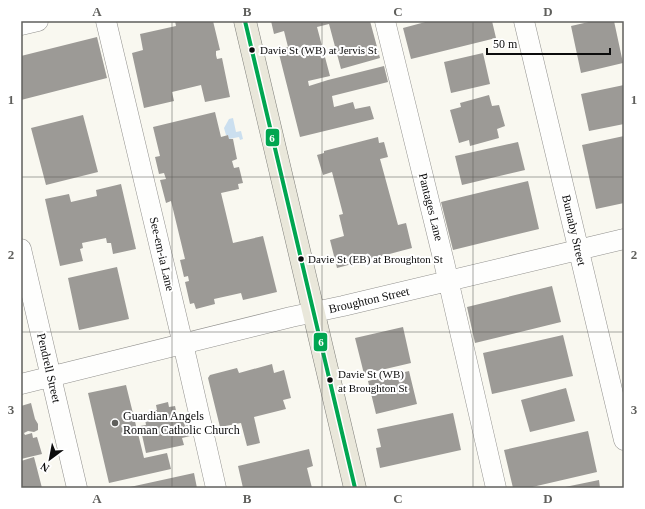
<svg xmlns="http://www.w3.org/2000/svg" width="645" height="509" font-family="'Times New Roman',serif">
  <style>
    .water { fill: #cbdfef }
    .building { fill: #9c9a96 }
    .lines { fill: none; stroke-linecap: round; stroke-linejoin: round }
    .minor-casing { stroke: #93928f; stroke-width: 21 }
    .major-casing { stroke: #80807c; stroke-width: 23 }
    .minor { stroke: #fefefd; stroke-width: 20 }
    .major { stroke: #e9e7da; stroke-width: 22 }
    .bus-1-casing { stroke: #fff; stroke-width: 7 }
    .bus-1 { stroke: #00a651; stroke-width: 4 }
    .grid { fill: none; stroke: #5f5f5c; stroke-width: 1; stroke-opacity: 0.55 }
    .bus-dot { fill: #0c0c0c; stroke: #fff; stroke-width: 1.5 }
    .poi-dot { fill: #5f5f5c; stroke: #fff; stroke-width: 1.5 }
    .labels { text-anchor: middle; dominant-baseline: central; stroke-width: 4; stroke-linejoin: round; paint-order: stroke }
    .bus-label { font-size: 11px; fill: #0c0c0c; stroke: #fff; text-anchor: start }
    .street-label { font-size: 12px; fill: #0c0c0c; stroke: #fff }
    .poi-label { font-size: 12px; fill: #0c0c0c; stroke: #fff; text-anchor: start }
    .line-badge { stroke: #fff; stroke-width: 1.5 }
    .badge-label { font-size: 11px; text-anchor: middle; font-weight: bold; fill: #fff }
    .neatline { fill: none; stroke: #5f5f5c; stroke-width: 1.5 }
    .grid-label { font-size: 13px; text-anchor: middle; font-weight: bold; fill: #5f5f5c }
  </style>
  <rect width="100%" height="100%" fill="#f9f8f0"/>
  <!-- water -->
  <path class="water" d="M 233,118 L 236,132 L 241,131 L 243,139 L 240,140 L 239,137 L 229,139 L 228,135 L 226,135 L 224,128 L 229,119 Z"/>
  <!-- building -->
  <path class="building" d="M 175,21 L 213,21 L 220,50 L 216,51 L 216,55 L 217,59 L 222,58 L 230,97 L 205,102 L 201,85 L 172,92 L 174,101 L 144,108 L 132,53 L 143,50 L 140,34 L 176,26 Z
    M 271,21 L 370,21 L 380,58 L 341,69 L 329,24 L 317,27 L 330,76 L 308,81 L 309,86 L 328,80 L 384,66 L 388,82 L 332,96 L 334,107 L 353,102 L 355,109 L 370,106 L 374,119 L 300,137 L 278,50 L 288,47 L 284,31 L 274,34 Z
    M 429,21 L 492,21 L 496,38 L 411,59 L 403,28 Z
    M 593,21 L 614,21 L 623,63 L 581,73 L 571,26 Z
    M 97,37 L 107,78 L 21,100 L 21,56 Z
    M 483,53 L 490,84 L 451,93 L 444,62 Z
    M 624,85 L 624,124 L 589,131 L 581,94 Z
    M 489,95 L 492,106 L 499,105 L 505,126 L 497,129 L 499,138 L 470,146 L 469,140 L 459,143 L 450,110 L 461,107 L 460,103 Z
    M 215,112 L 221,137 L 228,135 L 229,139 L 233,139 L 237,159 L 232,161 L 234,168 L 239,167 L 243,183 L 238,184 L 239,189 L 221,193 L 233,243 L 263,236 L 277,292 L 243,300 L 241,293 L 214,299 L 215,304 L 196,309 L 194,303 L 190,304 L 185,282 L 189,281 L 188,276 L 184,277 L 180,260 L 185,259 L 171,201 L 166,203 L 160,180 L 166,179 L 164,173 L 159,174 L 155,157 L 160,156 L 153,127 Z
    M 83,115 L 98,172 L 46,185 L 31,128 Z
    M 624,136 L 624,203 L 596,209 L 582,145 Z
    M 378,137 L 379,143 L 384,142 L 388,157 L 380,159 L 398,225 L 406,223 L 412,248 L 337,268 L 330,240 L 344,236 L 339,215 L 343,214 L 332,172 L 323,175 L 317,155 L 324,153 L 324,151 Z
    M 518,142 L 525,170 L 462,185 L 455,156 Z
    M 528,181 L 539,229 L 453,250 L 441,202 Z
    M 121,184 L 136,249 L 113,254 L 111,243 L 107,243 L 106,238 L 82,243 L 83,248 L 80,249 L 83,261 L 60,266 L 45,199 L 69,194 L 71,202 L 97,196 L 96,190 Z
    M 117,267 L 129,319 L 79,330 L 68,278 Z
    M 552,286 L 561,322 L 475,343 L 467,307 Z
    M 403,327 L 411,363 L 364,374 L 355,338 Z
    M 563,335 L 573,376 L 492,394 L 483,353 Z
    M 272,364 L 274,373 L 284,370 L 291,398 L 283,400 L 286,409 L 254,417 L 260,443 L 247,446 L 241,423 L 220,427 L 208,378 L 210,375 L 237,368 L 239,373 Z
    M 409,371 L 417,404 L 376,414 L 368,381 Z
    M 126,385 L 144,458 L 167,453 L 171,469 L 109,483 L 88,393 Z
    M 566,388 L 575,421 L 530,432 L 521,400 Z
    M 168,402 L 169,407 L 175,406 L 177,415 L 182,414 L 185,426 L 188,425 L 190,436 L 182,438 L 184,445 L 146,453 L 140,426 L 146,425 L 144,413 L 157,410 L 156,405 Z
    M 31,403 L 35,419 L 38,424 L 38,430 L 34,432 L 28,431 L 24,433 L 25,435 L 32,433 L 33,438 L 37,437 L 42,454 L 21,459 L 21,406 Z
    M 453,413 L 461,450 L 380,468 L 376,448 L 381,447 L 377,429 Z
    M 588,431 L 597,472 L 528,488 L 513,488 L 504,450 Z
    M 309,449 L 313,466 L 307,468 L 312,488 L 243,488 L 238,466 Z
    M 34,457 L 42,488 L 21,488 L 21,461 Z
    M 194,473 L 197,488 L 130,488 L 130,487 Z
    M 599,480 L 600,488 L 565,488 L 565,487 Z"/>
  <g class="lines">
    <!-- minor casing -->
    <g class="minor-casing">
      <path id="minor" d="M 106,21 L 187,361 L 216,488
        M 385,21 L 444,262 L 496,488
        M 524,21 L 624,440
        M 21,25 L 38,21
        M 21,249 L 77,488
        M 21,384 L 291,317 L 343,306 L 624,239"/>
    </g>
    <!-- major casing -->
    <g class="major-casing">
      <path id="major" d="M 245,21 L 355,488"/>
    </g>
    <!-- minor -->
    <use href="#minor" class="minor"/>
    <!-- major -->
    <use href="#major" class="major"/>
    <!-- bus-1 casing -->
    <g class="bus-1-casing">
      <path id="bus-1" d="M 245,21 L 355,488"/>
    </g>
    <!-- bus-1 -->
    <use href="#bus-1" class="bus-1"/>
  </g>
  <!-- grid -->
  <path class="grid" d="M 172,21 L 172,488M 322,21 L 322,488M 473,21 L 473,488M 21,177 L 624,177M 21,332 L 624,332"/>
  <!-- markers -->
  <g class="bus-dot">
    <circle cx="252" cy="50" r="3.5"/>
    <circle cx="301" cy="259" r="3.5"/>
    <circle cx="330" cy="380" r="3.5"/>
  </g>
  <circle class="poi-dot" cx="115" cy="423" r="4"/>
  <g class="labels">
    <!-- bus labels -->
    <g class="bus-label">
      <text x="260" y="50">Davie St (WB) at Jervis St</text>
      <text x="308" y="259">Davie St (EB) at Broughton St</text>
      <text x="338" y="374">Davie St (WB)<tspan x="338" dy="14">at Broughton St</tspan></text>
    </g>
    <!-- street labels -->
    <g class="street-label">
      <text transform="translate(431 207) rotate(76)">Pantages Lane</text>
      <text transform="translate(574 230) rotate(77)">Burnaby Street</text>
      <text transform="translate(162 254) rotate(77)">See-em-ia Lane</text>
      <text transform="translate(369 300) rotate(-13)">Broughton Street</text>
      <text transform="translate(49 368) rotate(77)">Pendrell Street</text>
    </g>
    <!-- poi labels -->
    <g class="poi-label">
      <text x="123" y="416">Guardian Angels<tspan x="123" dy="14">Roman Catholic Church</tspan></text>
    </g>
  </g>
  <g class="line-badge">
    <rect x="265" y="128" width="15" height="19" rx="4" fill="#00a651"/>
    <rect x="313" y="332" width="15" height="20" rx="4" fill="#00a651"/>
  </g>
  <g class="badge-label">
    <text x="272" y="142">6</text>
    <text x="321" y="346">6</text>
  </g>
  <!-- border -->
  <rect width="645" height="509" fill="none" stroke="#ffffff" stroke-width="44"/>
  <!-- north arrow -->
  <g transform="translate(50 459) rotate(212)" stroke="#ffffff" stroke-width="3" paint-order="stroke">
  <path d="M0-3L7 15L0 10L-7 15Z" fill="#0c0c0c"/>
  <text y="-6" font-size="11" font-weight="bold" text-anchor="middle" fill="#0c0c0c">N</text>
  </g>
  <!-- scale -->
  <path d="M487 48v6h123v-6" fill="none" stroke="#0c0c0c" stroke-width="2"/>
  <text x="493" y="48" font-size="12" fill="#0c0c0c" stroke="#ffffff" stroke-width="3" paint-order="stroke">50 m</text>
  <rect x="22" y="22" width="601" height="465" class="neatline"/>
  <g class="grid-label">
    <text x="97" y="16">A</text>
    <text x="247" y="16">B</text>
    <text x="398" y="16">C</text>
    <text x="548" y="16">D</text>
    <text x="11" y="104">1</text>
    <text x="634" y="104">1</text>
    <text x="11" y="259">2</text>
    <text x="634" y="259">2</text>
    <text x="11" y="414">3</text>
    <text x="634" y="414">3</text>
    <text x="97" y="503">A</text>
    <text x="247" y="503">B</text>
    <text x="398" y="503">C</text>
    <text x="548" y="503">D</text>
  </g>
</svg>
